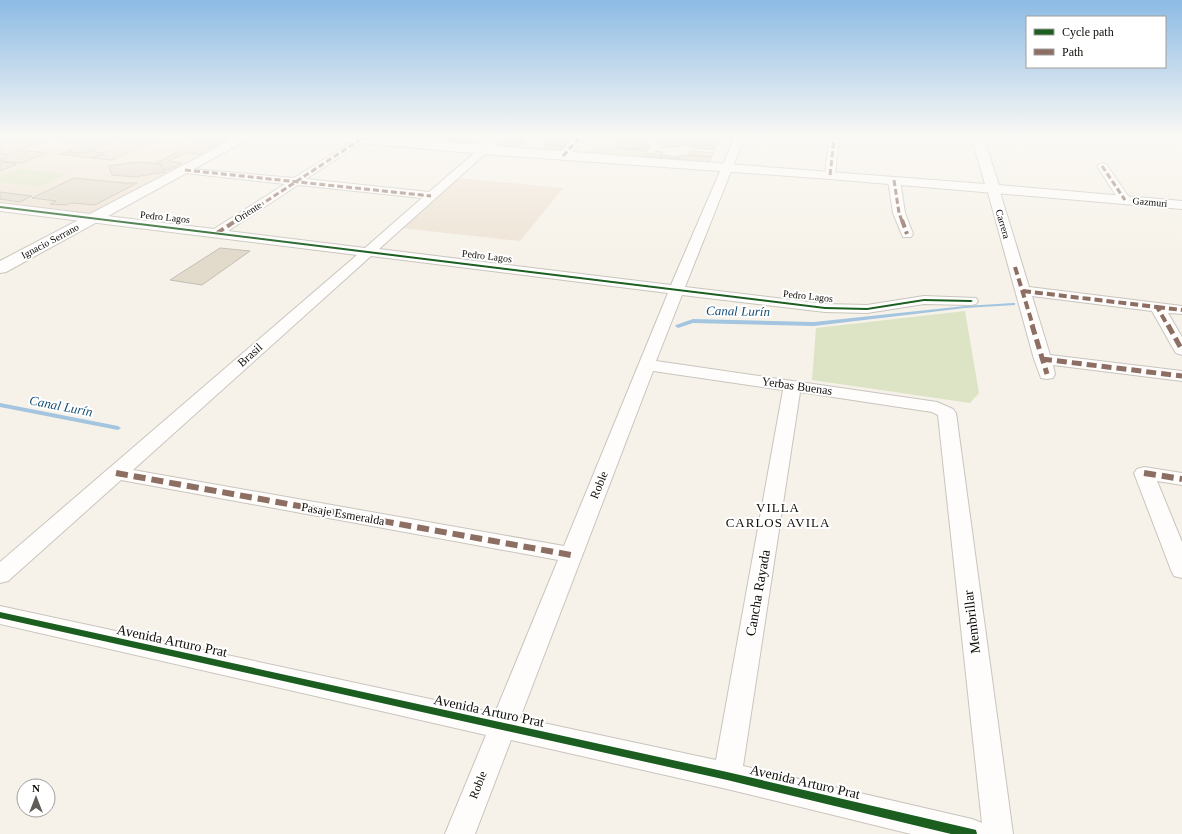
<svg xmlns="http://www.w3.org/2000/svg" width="1182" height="834" font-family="Georgia,serif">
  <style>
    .education { fill: #eee3d5 }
    .green { fill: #dde4c5 }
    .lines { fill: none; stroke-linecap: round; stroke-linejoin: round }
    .stream { fill: #a3c5df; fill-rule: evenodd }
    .building { fill: #e2dacb; stroke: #c2beb7 }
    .street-casing { stroke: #c9c5be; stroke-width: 2 }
    .secondary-casing { stroke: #c9c5be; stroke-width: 2 }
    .primary-casing { stroke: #aa9d90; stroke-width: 2 }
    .street { fill: #fefdfc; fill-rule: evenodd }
    .secondary { fill: #fefdfc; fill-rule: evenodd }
    .primary { fill: #eae4dd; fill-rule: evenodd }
    .quiet-far3 { stroke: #8d6e63; stroke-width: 3; stroke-dasharray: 6 3; stroke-linecap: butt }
    .quiet-far2 { stroke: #8d6e63; stroke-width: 4; stroke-dasharray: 8 4; stroke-linecap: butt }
    .quiet-far1 { stroke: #8d6e63; stroke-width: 5; stroke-dasharray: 10 5; stroke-linecap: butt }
    .quiet { stroke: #8d6e63; stroke-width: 6; stroke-dasharray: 12 6; stroke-linecap: butt }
    .cycleway-casing { stroke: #fff; stroke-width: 2 }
    .cycleway { fill: #1b5e20; fill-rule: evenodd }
    .labels { text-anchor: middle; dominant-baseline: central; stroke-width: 4; stroke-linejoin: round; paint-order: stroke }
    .far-street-label { font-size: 10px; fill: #0f0c07; stroke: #fff }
    .street-label { font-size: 12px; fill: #0f0c07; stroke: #fff }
    .water-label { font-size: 13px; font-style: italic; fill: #144f76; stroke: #fff }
    .neighbourhood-label { font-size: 13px; letter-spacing: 1px; fill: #0f0c07; stroke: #fff }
    .near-street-label { font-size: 14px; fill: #0f0c07; stroke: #fff }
  </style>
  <rect width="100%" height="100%" fill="#f6f2e9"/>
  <!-- education -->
  <path class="education" d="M 5,136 L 241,136 L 93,215 L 0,204 L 0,138 Z
    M 457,178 L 563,188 L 520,241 L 401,228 Z"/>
  <!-- green -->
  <path class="green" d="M 587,136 L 653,136 L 651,139 L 623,137 L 615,148 L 645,151 L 642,158 L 577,152 L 594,149 L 599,141 L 584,139 Z
    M 17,169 L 56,172 L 52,173 L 65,175 L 40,187 L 0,182 L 0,176 Z
    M 965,311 L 979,393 L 970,403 L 812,380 L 816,328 Z"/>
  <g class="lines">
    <!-- stream -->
    <path class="stream" d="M 1013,303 L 1015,303 L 1015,305 L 965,308 L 814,326 L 693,323 L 678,328 L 675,326 L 676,325 L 693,319 L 814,322 L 965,306 Z
      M 0,403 L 118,426 L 121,428 L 118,430 L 0,407 Z"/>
  </g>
  <!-- building -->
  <path class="building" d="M 20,136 L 69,136 L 95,139 L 88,142 L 48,138 L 5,155 L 0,154 L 0,144 Z
    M 101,136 L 123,136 L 85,153 L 66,152 Z
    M 141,136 L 163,136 L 112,160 L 92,158 Z
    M 174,136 L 225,136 L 222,138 L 209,136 L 204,139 Z
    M 209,136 L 231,137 L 199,154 L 185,153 L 169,161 L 182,163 L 168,170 L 163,169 L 160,164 L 156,163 Z
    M 397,136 L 419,136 L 415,139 L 395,137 Z
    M 455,136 L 477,138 L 471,143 L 448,141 Z
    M 510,136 L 528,136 L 540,137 L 537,140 L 508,137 Z
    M 542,136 L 572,136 L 568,140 L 549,139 L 551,137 Z
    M 508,137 L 526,139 L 522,143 L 504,141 Z
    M 624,137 L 645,139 L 638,150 L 617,148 Z
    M 655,137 L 673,138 L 667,148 L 660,147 L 662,143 L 653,141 Z
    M 689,137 L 720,140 L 716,146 L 702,145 L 704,140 L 699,140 L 697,143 L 686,142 Z
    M 673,138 L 688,139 L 684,146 L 667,147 Z
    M 548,140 L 568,141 L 564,146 L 544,144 Z
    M 504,141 L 522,143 L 516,149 L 498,147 Z
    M 686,142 L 697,143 L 696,145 L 716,146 L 715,150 L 694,148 L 696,146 L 685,145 Z
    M 642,143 L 652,144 L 647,151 L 638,150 Z
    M 547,145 L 564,146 L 559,152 L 542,151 Z
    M 21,150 L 47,153 L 22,163 L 0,161 L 0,159 Z
    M 89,151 L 105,153 L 94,158 L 59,154 L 66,152 L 85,153 Z
    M 656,151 L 663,152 L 660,158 L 644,157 L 646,153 L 654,154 Z
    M 690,151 L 714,153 L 711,157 L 688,155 Z
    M 661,155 L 679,157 L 678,159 L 660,158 Z
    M 680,155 L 711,157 L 709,163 L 678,161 Z
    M 4,162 L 17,164 L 0,171 L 0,164 Z
    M 139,162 L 160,164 L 165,172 L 135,177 L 112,175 L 109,166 Z
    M 74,178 L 124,183 L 137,183 L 95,205 L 71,203 L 66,205 L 50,204 L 56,201 L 32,198 Z
    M 0,192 L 32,196 L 20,202 L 0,199 Z
    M 220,248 L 250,251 L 202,285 L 170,280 Z"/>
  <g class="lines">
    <!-- street casing -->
    <g class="street-casing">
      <path id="street" d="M 361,136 L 364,137 L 366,139 L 364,141 L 306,179 L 429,192 L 494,136 L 505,136 L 379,249 L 671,285 L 733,141 L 710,139 L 705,136 L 745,136 L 685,287 L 825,304 L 867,305 L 924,296 L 976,298 L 978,301 L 976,304 L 971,305 L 924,304 L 867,313 L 825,312 L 682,295 L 656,361 L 937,402 L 953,409 L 956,413 L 1013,834 L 911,834 L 727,789 L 511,740 L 475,834 L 445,834 L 486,735 L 0,624 L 0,606 L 495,713 L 558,560 L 121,480 L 8,581 L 0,583 L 0,562 L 357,255 L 0,211 L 0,203 L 214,229 L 285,184 L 185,173 L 180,170 L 181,168 L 294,178 ZM 298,185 L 422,198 L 365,248 L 228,231 ZM 371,256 L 668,293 L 564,546 L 133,470 ZM 653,371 L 783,390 L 716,760 L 520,718 ZM 800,392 L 932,412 L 938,415 L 982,823 L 972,819 L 743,766 Z
        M 576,136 L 586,136 L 567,158 L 559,158 L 558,156 L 559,154 Z
        M 834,136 L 839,139 L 835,175 L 830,178 L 825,175 L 829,139 Z
        M 1102,163 L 1106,164 L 1131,200 L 1129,202 L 1125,203 L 1119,200 L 1097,166 Z
        M 894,177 L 900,180 L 905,213 L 913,234 L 911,237 L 903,237 L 893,213 L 888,180 Z
        M 993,186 L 999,189 L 1029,287 L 1182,306 L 1182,314 L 1168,313 L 1182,337 L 1182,355 L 1176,353 L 1174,350 L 1152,311 L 1032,296 L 1050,355 L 1182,371 L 1182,381 L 1053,365 L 1055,374 L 1053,378 L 1047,379 L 1041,378 L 1034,359 L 987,189 Z
        M 1144,467 L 1182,473 L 1182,485 L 1157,481 L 1182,542 L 1182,578 L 1174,576 L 1171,570 L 1134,473 L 1137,469 Z"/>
    </g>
    <!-- secondary casing -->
    <g class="secondary-casing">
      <path id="secondary" d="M 239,136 L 254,136 L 6,272 L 0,273 L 0,261 Z
        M 323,136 L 368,136 L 985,184 L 971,136 L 983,136 L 999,185 L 1182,201 L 1182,209 L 830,179 L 483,154 L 329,140 Z"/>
    </g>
    <!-- primary casing -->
    <g class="primary-casing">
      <path id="primary" d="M 0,136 L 7,136 L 5,139 L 0,140 Z"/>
    </g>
    <!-- street -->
    <use href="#street" class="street"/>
    <!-- secondary -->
    <use href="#secondary" class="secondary"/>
    <!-- primary -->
    <use href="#primary" class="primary"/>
    <!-- quiet-far3 -->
    <path class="quiet-far3" d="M 710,136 L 739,138
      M 563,156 L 581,136
      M 1102,166 L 1125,200
      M 185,170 L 431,196
      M 830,175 L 834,139
      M 894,180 L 899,213 L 902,221
      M 236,221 L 361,139"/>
    <!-- quiet-far2 -->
    <path class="quiet-far2" d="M 902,220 L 907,234
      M 217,233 L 237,220
      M 1015,267 L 1033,326
      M 1023,291 L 1157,307 L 1168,326
      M 1157,307 L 1182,310"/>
    <!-- quiet-far1 -->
    <path class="quiet-far1" d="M 1032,325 L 1047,374
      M 1168,325 L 1182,350
      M 1042,359 L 1182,376"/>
    <!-- quiet -->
    <path class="quiet" d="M 116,473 L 571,555
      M 1144,473 L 1182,479"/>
    <!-- cycleway casing -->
    <g class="cycleway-casing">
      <path id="cycleway" d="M 0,206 L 825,307 L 867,308 L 924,299 L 971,300 L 973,301 L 971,302 L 924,301 L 867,310 L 825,309 L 0,208 Z
        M 0,612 L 727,772 L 972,829 L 976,830 L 977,834 L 951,834 L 727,780 L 0,618 Z"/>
    </g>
    <!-- cycleway -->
    <use href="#cycleway" class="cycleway"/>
  </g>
  <!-- sky -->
  <linearGradient id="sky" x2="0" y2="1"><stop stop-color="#8cbbe4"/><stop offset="0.54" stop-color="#fbf9f5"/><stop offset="1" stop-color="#fbf9f5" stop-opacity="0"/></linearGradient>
  <rect width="1182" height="253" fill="url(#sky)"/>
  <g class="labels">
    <!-- far-street labels -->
    <g class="far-street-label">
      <text transform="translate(1150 202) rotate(5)">Gazmuri</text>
      <text transform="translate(248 212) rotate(-33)">Oriente</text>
      <text transform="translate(165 217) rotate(6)">Pedro Lagos</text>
      <text transform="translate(1003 224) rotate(74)">Carrera</text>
      <text transform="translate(50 241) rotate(-28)">Ignacio Serrano</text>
      <text transform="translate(487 256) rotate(7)">Pedro Lagos</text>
      <text transform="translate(808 296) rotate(6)">Pedro Lagos</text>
    </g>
    <!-- street labels -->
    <g class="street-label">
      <text transform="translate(250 355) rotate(-42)">Brasil</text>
      <text transform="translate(797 386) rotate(8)">Yerbas Buenas</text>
      <text transform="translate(599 485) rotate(-68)">Roble</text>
      <text transform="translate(343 514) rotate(10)">Pasaje Esmeralda</text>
      <text transform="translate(478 785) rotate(-69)">Roble</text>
    </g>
    <!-- water labels -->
    <g class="water-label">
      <text transform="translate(738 311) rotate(1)">Canal Lurín</text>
      <text transform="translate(61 406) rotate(11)">Canal Lurín</text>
    </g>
    <!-- neighbourhood labels -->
    <g class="neighbourhood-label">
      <text x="778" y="507">VILLA<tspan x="778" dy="15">CARLOS AVILA</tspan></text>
    </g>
    <!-- near-street labels -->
    <g class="near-street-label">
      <text transform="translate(758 593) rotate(-80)">Cancha Rayada</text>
      <text transform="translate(972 622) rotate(-97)">Membrillar</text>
      <text transform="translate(172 641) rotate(12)">Avenida Arturo Prat</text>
      <text transform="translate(489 711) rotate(12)">Avenida Arturo Prat</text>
      <text transform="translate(805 782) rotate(13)">Avenida Arturo Prat</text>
    </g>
  </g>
  <!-- legend -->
  <rect x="1026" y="16" width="140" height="52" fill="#ffffff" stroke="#9f9e9c"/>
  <rect x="1034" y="29" width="20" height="6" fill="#1b5e20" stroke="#9f9e9c"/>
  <text x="1062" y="36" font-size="12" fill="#0f0c07">Cycle path</text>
  <rect x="1034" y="49" width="20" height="6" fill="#8d6e63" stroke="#9f9e9c"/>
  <text x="1062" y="56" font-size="12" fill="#0f0c07">Path</text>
  <!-- north arrow -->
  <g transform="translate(36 798)"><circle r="19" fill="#ffffff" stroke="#9f9e9c"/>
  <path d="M0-3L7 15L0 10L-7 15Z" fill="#605c56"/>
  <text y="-6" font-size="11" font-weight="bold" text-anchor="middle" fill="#0f0c07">N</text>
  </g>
</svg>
